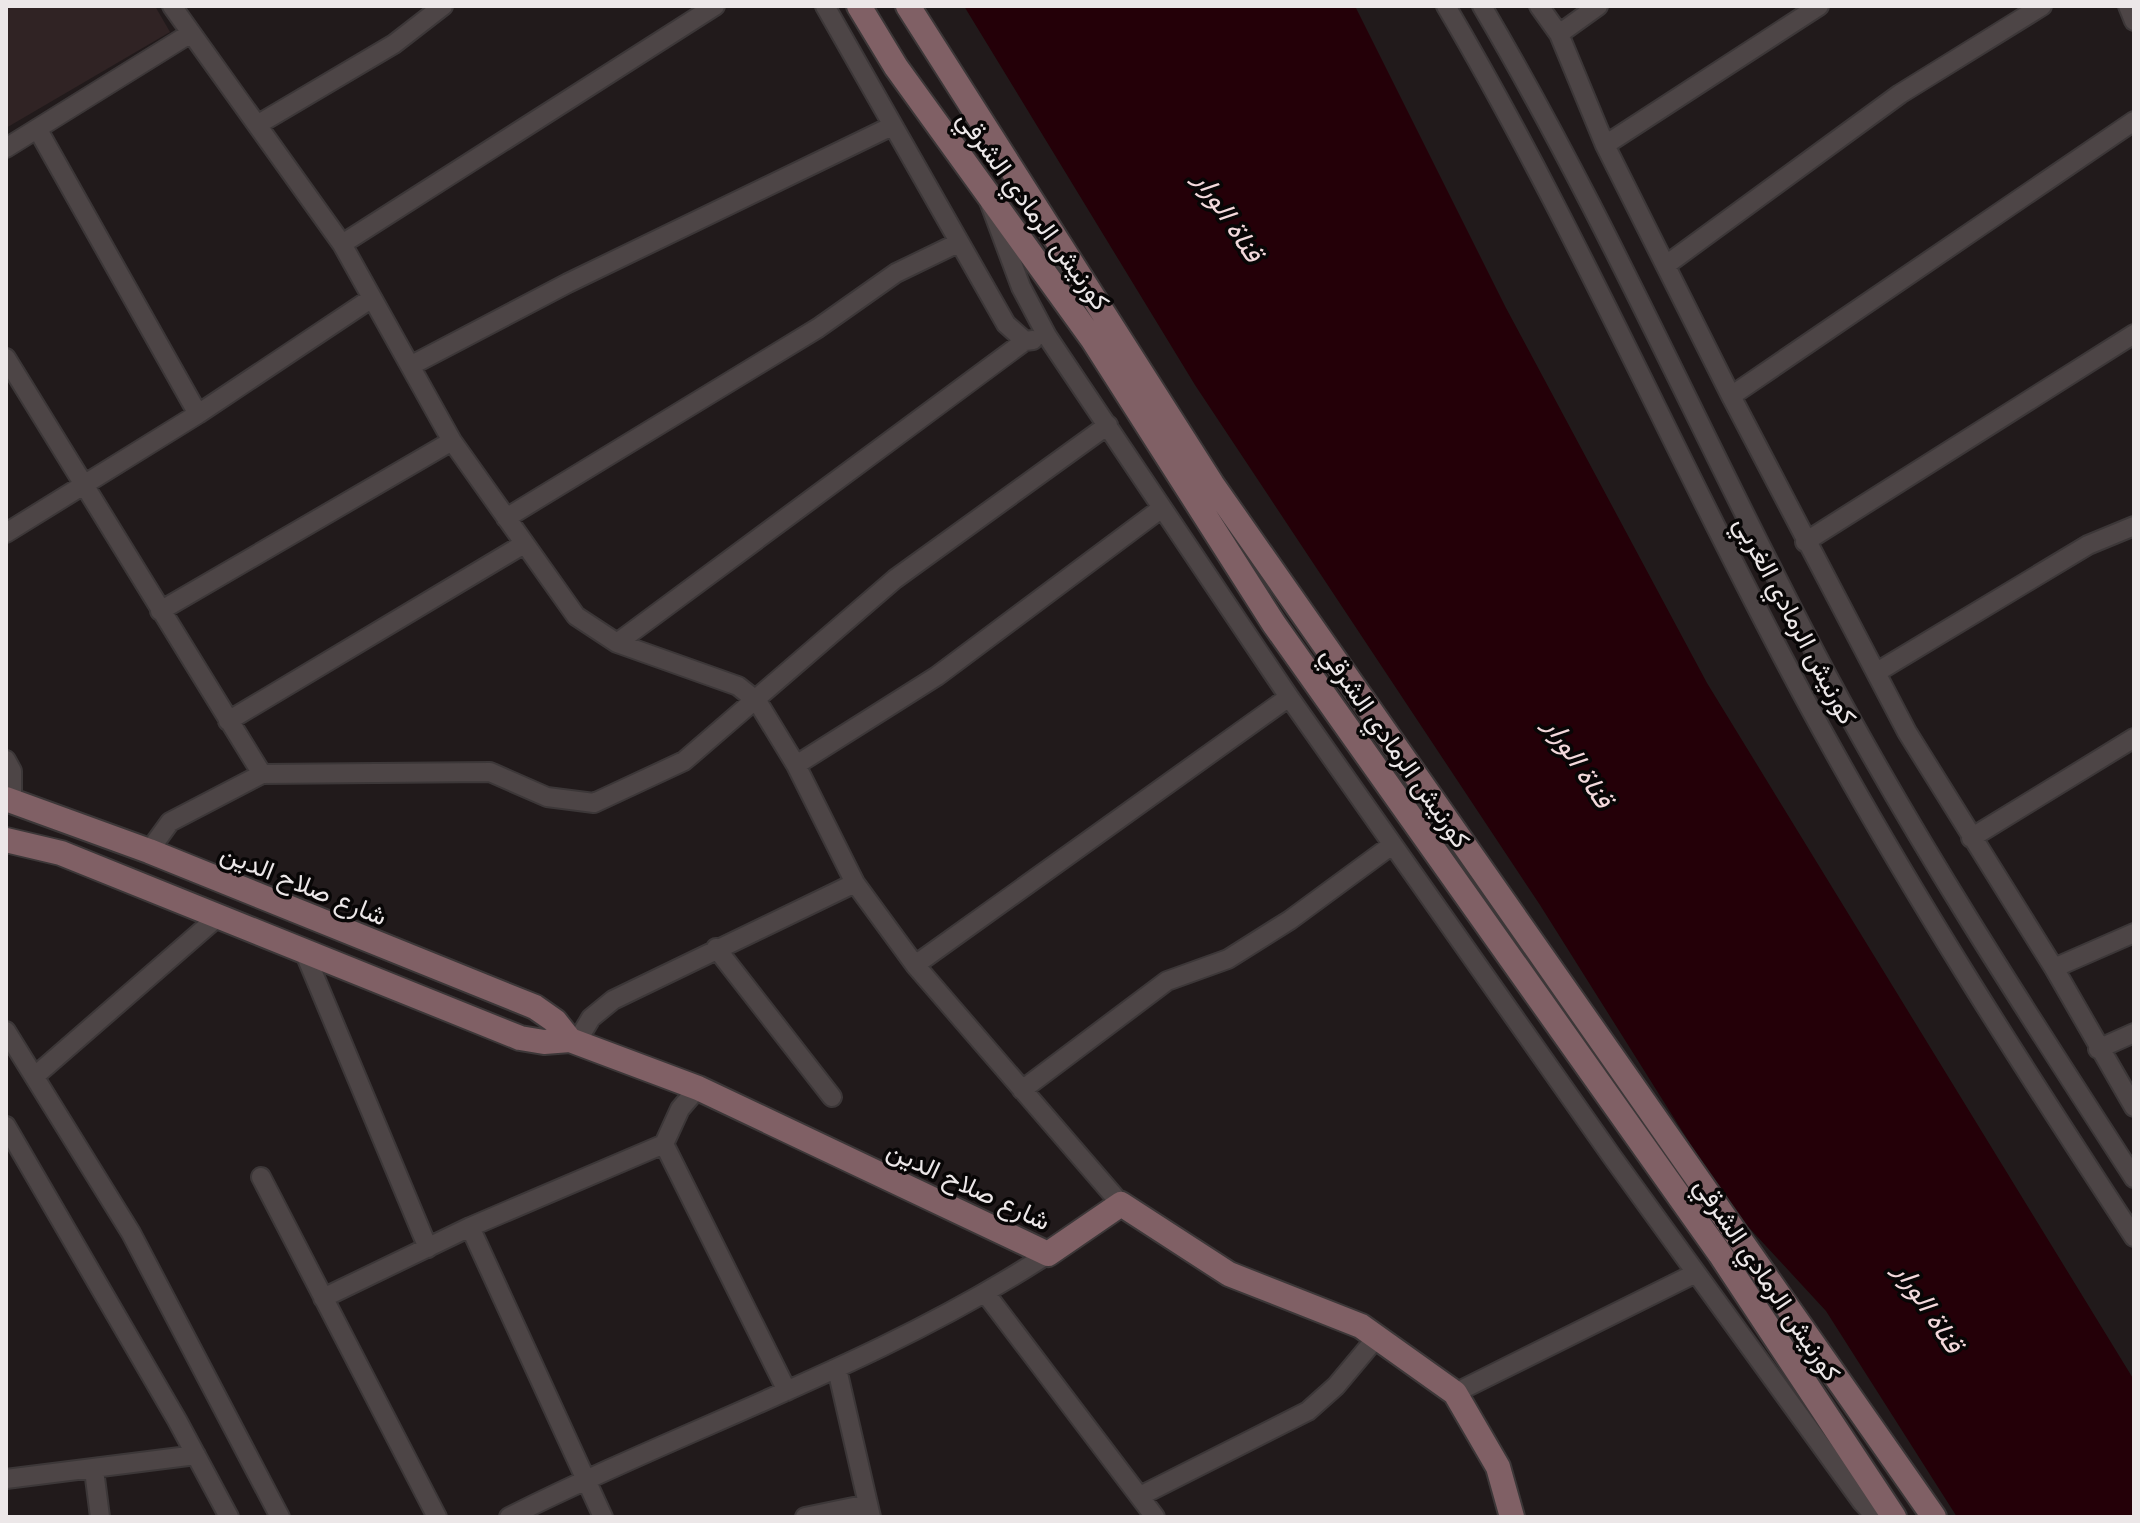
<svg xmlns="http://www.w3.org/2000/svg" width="2140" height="1523" font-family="Quicksand,Vazirmatn,sans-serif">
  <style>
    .built { fill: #302324 }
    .water { fill: #240008 }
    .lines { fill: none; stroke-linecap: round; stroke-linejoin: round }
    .street-casing { stroke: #3c3738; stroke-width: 22 }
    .secondary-casing { stroke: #3c3738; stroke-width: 28 }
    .street { stroke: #4d4546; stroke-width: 18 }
    .secondary { stroke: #806065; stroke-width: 24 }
    .labels { text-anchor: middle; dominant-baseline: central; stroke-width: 7; stroke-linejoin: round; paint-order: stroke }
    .street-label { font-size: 26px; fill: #ece7e8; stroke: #080606 }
    .water-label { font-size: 28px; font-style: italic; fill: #f3d9dc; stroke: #080606 }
  </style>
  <rect width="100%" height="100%" fill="#211a1b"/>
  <!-- built -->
  <path class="built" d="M 6,6 L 155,6 L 170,32 L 6,128 Z"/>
  <!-- water -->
  <path class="water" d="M 964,6 L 1355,6 L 1506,308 L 1707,683 L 2134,1380 L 2134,1517 L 1957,1517 L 1826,1311 L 1730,1207 L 1540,905 L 1195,385 Z"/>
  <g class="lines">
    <!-- street casing -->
    <g class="street-casing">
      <path id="street" d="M 172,6 L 342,244 L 452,441 L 576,616 L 617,643 L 738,686 L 757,701 L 796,765 L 855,883 L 915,965 L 1121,1204
        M 825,6 L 1006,324 L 1025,341 L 1033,340
        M 1446,6 C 1578,230 1681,470 1805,699 C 1905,884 2019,1061 2134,1237
        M 1482,6 C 1610,223 1710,456 1828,677 C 1921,850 2028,1014 2134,1178
        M 1539,6 L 1559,34 L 1605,145 L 1731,396 L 1907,732 L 2054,968 L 2134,1107
        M 2128,6 L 2134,21
        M 1559,34 L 1598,6
        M 257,125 L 394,44 L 443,6
        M 38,130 L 198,414
        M 1605,145 L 1819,6
        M 6,148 L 191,33
        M 990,204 L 1021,287 L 1047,336 L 1289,697 L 1613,1158 L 1862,1502 L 1876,1517
        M 342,244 L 715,6
        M 1666,265 L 1900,94 L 2042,6
        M 6,358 L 262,774
        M 410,366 L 568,283 L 892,126
        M 1731,396 L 2134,121
        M 506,518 L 818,328 L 896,273 L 958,243
        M 6,533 L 198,414 L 372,298
        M 1805,542 L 2134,334
        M 160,611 L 452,441
        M 617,643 L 1025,341
        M 1877,672 L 2088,545 L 2134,526
        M 228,721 L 524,544
        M 6,760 L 12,771 L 12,800
        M 796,765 L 937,676 L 1162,508
        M 1971,838 L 2134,738
        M 149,851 L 170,822 L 262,774 L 490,772 L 547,797 L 594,803 L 684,761 L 895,579 L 1108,425
        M 716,948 L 832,1097
        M 303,949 L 428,1248
        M 915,965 L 1289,697
        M 2054,968 L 2134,933
        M 6,1031 L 131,1233 L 280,1517
        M 576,1043 L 591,1018 L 613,1000 L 855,883
        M 2098,1049 L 2134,1033
        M 35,1076 L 220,915
        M 1022,1090 L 1167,981 L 1228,959 L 1290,920 L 1392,845
        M 6,1126 L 177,1420 L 229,1517
        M 664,1144 L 787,1391
        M 261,1177 L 437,1517
        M 470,1227 L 603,1517
        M 986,1294 L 1155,1517
        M 323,1298 L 470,1227 L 664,1144 L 680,1109 L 698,1088
        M 837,1369 L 871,1517
        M 1455,1393 L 1696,1273
        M 94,1470 L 100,1517
        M 6,1479 L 196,1455
        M 1140,1496 L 1308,1411 L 1336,1386 L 1377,1337
        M 509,1517 C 687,1427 880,1364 1048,1254
        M 805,1517 L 868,1504"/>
    </g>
    <!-- secondary casing -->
    <g class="secondary-casing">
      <path id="secondary" d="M 859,6 L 896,67 L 1093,340 L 1274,624 L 1720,1254 L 1894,1517
        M 908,6 L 1212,484 L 1934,1517
        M 6,799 L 149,851 L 535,1007 L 555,1021 L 570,1040
        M 6,840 L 61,853 L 520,1038 L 544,1042 L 570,1040 L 698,1088 L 1048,1254 L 1121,1204 L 1229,1274 L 1361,1326 L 1455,1393 L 1498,1467 L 1512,1517"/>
    </g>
    <!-- street -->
    <use href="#street" class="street"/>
    <!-- secondary -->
    <use href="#secondary" class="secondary"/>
  </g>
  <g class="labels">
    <!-- street labels -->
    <g class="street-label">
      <text transform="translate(1034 210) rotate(54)">كورنيش الرمادي الشرقي</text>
      <text transform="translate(1796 620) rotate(62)">كورنيش الرمادي الغربي</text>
      <text transform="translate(1396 747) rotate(55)">كورنيش الرمادي الشرقي</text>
      <text transform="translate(304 884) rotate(22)">شارع صلاح الدين</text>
      <text transform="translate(969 1185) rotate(25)">شارع صلاح الدين</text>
      <text transform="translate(1768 1279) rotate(56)">كورنيش الرمادي الشرقي</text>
    </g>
    <!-- water labels -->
    <g class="water-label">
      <text transform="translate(1230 216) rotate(57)">قناة الورار</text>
      <text transform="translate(1580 762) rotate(57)">قناة الورار</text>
      <text transform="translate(1930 1307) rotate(57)">قناة الورار</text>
    </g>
  </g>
  <!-- border -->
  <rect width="2140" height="1523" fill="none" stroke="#ece7e8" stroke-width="16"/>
</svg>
